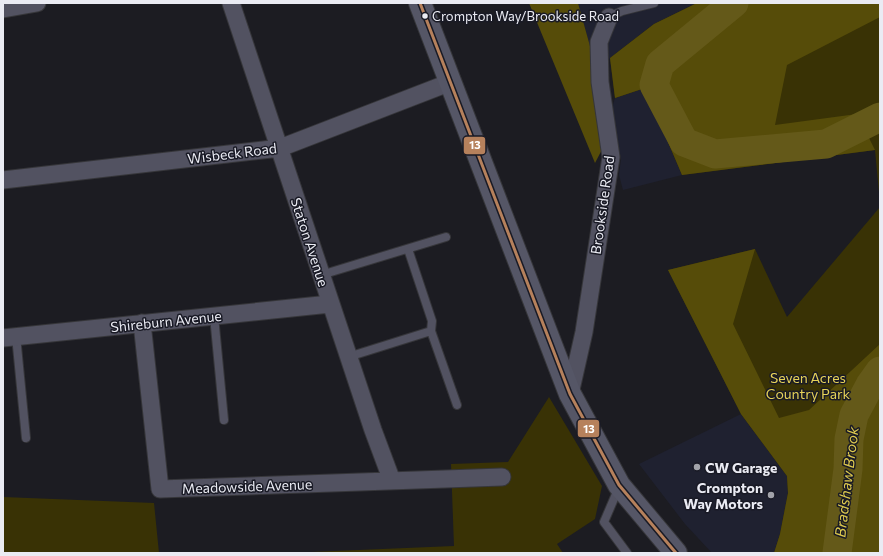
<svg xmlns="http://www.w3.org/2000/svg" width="883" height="556" font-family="Commissioner,sans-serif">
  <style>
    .built { fill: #1f2130 }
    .green { fill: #393205 }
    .forest { fill: #564c09 }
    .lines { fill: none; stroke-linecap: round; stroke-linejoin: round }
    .river { stroke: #645919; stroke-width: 29 }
    .service-casing { stroke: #36363a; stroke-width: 10 }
    .minor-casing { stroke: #36363a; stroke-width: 19 }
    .trunk-casing { stroke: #36363a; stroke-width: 24 }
    .service { stroke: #525261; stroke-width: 8 }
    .minor { stroke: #525261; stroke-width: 17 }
    .trunk { stroke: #555666; stroke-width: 22 }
    .bus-1-casing { stroke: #191a25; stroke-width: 6 }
    .bus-1 { stroke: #b6815c; stroke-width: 3 }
    .bus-dot { fill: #eaebf3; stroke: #191a25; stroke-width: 1.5 }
    .poi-dot { fill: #a2a3aa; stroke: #191a25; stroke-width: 1.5 }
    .labels { text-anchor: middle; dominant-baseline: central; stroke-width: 3; stroke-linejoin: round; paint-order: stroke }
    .bus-label { font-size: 13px; fill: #eaebf3; stroke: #191a25; text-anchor: start }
    .street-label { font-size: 14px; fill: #eaebf3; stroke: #191a25 }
    .park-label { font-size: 14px; fill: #e6d258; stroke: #191a25 }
    .poi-label { font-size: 14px; font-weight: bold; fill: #eaebf3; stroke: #191a25; text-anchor: start }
    .water-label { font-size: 15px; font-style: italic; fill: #ddc94e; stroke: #191a25 }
    .line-badge { stroke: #191a25; stroke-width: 1.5 }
    .badge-label { font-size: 11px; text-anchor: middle; font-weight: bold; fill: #fff }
  </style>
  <rect width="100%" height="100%" fill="#1c1c22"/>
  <!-- built -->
  <path class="built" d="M 578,3 L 697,3 L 654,24 L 596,69 Z
    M 645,88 L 682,175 L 623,190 L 619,175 L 621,159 L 612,108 L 615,98 Z
    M 741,414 L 787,476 L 788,493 L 780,534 L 774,553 L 712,553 L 685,524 L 639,464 Z"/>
  <!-- green -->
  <path class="green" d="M 697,3 L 880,3 L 880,203 L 875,150 L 682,175 L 645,88 L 615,98 L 610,58 L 654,24 Z
    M 880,207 L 880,553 L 774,553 L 780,534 L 788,493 L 787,476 L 741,414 L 668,270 L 755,249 L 787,317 Z
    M 549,397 L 602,486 L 595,519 L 557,544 L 563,553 L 287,553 L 454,546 L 451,464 L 508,462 Z
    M 3,497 L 154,503 L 159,553 L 3,553 Z"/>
  <!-- forest -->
  <path class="forest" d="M 529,3 L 578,3 L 600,82 L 608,138 L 595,163 Z
    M 697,3 L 880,3 L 880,17 L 787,65 L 775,125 L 857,114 L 875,150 L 682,175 L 645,88 L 615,98 L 610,58 L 654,24 Z
    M 755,249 L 733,324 L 779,418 L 809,410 L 880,344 L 879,553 L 774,553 L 780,534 L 788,493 L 787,476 L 741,414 L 668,270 Z"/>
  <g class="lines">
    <!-- river -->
    <path class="river" d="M 734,3 L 660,64 L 654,85 L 684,142 L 715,154 L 826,144 L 880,117
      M 837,553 L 848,469 L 849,439 L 854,415 L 870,385 L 880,371"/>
    <!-- service casing -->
    <g class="service-casing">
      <path id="service" d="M 609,17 L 622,11 L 654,3
        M 408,249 L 432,321 L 431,331 L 457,405
        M 321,275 L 446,237
        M 214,316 L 224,420
        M 16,336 L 26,438
        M 348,357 L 431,331
        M 619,487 L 604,522 L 627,553"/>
    </g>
    <!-- minor casing -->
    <g class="minor-casing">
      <path id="minor" d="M 231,3 L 373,430 L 392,481
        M 3,9 L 37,3
        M 3,180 L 280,148 L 451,82
        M 142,323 L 160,489 L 502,477
        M 3,338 L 330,304
        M 570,394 L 584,332 L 611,157 L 600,82 L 599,42 L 609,17"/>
    </g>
    <!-- trunk casing -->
    <g class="trunk-casing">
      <path id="trunk" d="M 420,3 L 570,394 L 619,485 L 676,553"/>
    </g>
    <!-- service -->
    <use href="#service" class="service"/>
    <!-- minor -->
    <use href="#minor" class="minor"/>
    <!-- trunk -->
    <use href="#trunk" class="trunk"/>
    <!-- bus-1 casing -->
    <g class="bus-1-casing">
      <path id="bus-1" d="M 420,3 L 570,394 L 619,485 L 676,553"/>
    </g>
    <!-- bus-1 -->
    <use href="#bus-1" class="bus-1"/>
  </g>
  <!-- markers -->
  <circle class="bus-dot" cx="425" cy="16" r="3.5"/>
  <g class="poi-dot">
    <circle cx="697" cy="467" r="4"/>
    <circle cx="771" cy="495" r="4"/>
  </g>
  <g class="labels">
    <!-- bus labels -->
    <g class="bus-label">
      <text x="432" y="16">Crompton Way/Brookside Road</text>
    </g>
    <!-- street labels -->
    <g class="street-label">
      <text transform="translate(232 153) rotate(-7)">Wisbeck Road</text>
      <text transform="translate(602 205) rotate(-82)">Brookside Road</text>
      <text transform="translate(310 242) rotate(72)">Staton Avenue</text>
      <text transform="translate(166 321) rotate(-6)">Shireburn Avenue</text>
      <text transform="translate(247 486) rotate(-2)">Meadowside Avenue</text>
    </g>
    <!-- park labels -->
    <g class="park-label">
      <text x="808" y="377">Seven Acres<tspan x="808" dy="16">Country Park</tspan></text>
    </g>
    <!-- poi labels -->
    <g class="poi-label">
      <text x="705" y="467">CW Garage</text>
      <text x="763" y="487" text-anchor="end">Crompton<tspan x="763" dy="16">Way Motors</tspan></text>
    </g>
    <!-- water labels -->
    <g class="water-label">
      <text transform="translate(846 482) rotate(-83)">Bradshaw Brook</text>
    </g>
  </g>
  <g class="line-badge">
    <rect x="463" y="136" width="23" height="19" rx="4" fill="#b6815c"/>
    <rect x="577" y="419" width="23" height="19" rx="4" fill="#b6815c"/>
  </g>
  <g class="badge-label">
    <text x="475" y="149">13</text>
    <text x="589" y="433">13</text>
  </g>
  <!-- border -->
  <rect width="883" height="556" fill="none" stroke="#eaebf3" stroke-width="8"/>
</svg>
